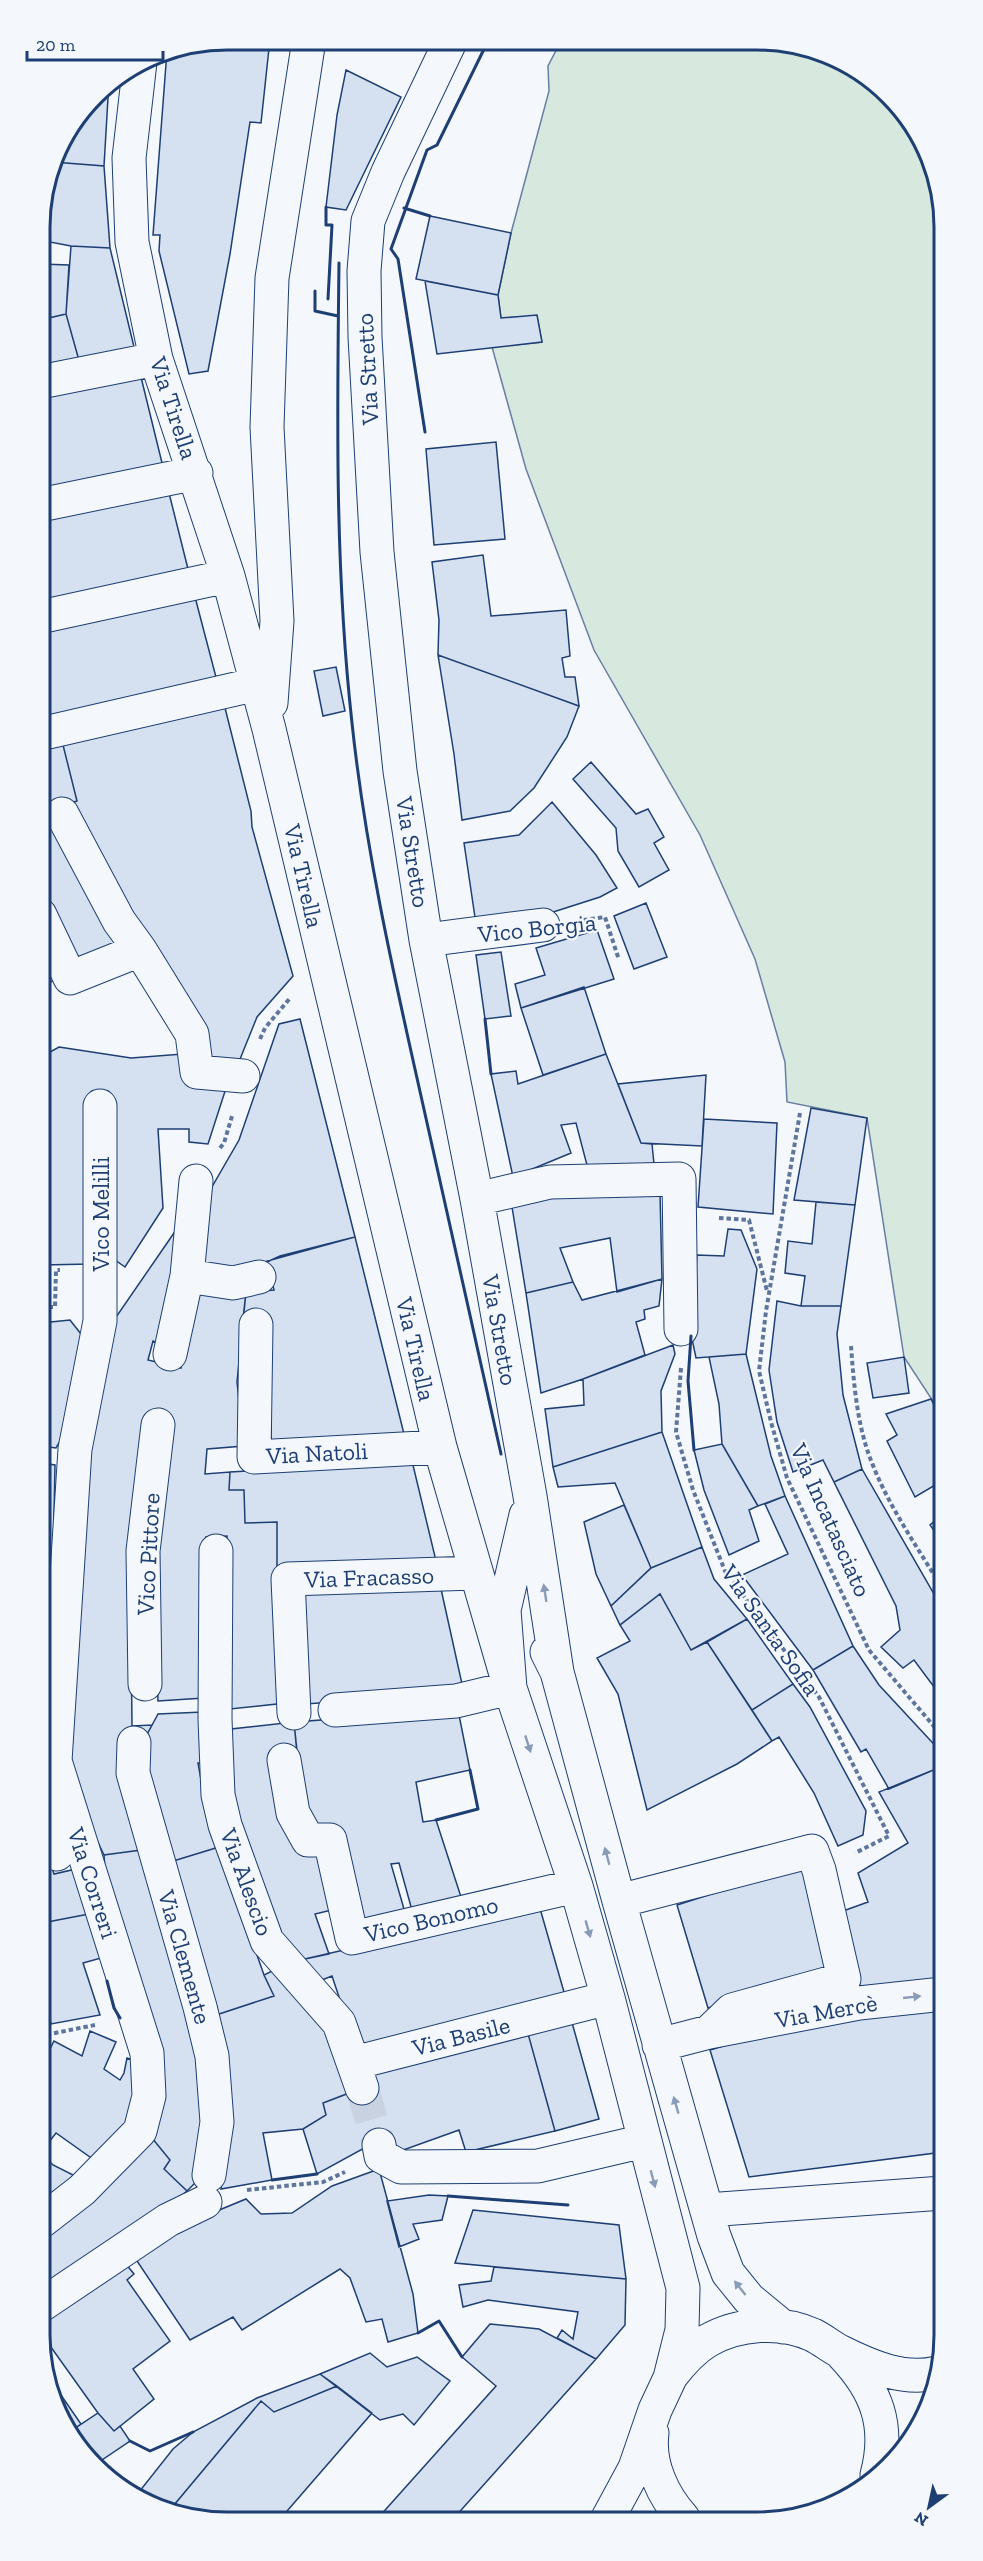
<svg xmlns="http://www.w3.org/2000/svg" width="983" height="2561" font-family="'Zilla Slab',serif">
  <style>
    .green { fill: #d7e8df; stroke: #687fa3; stroke-width: 1.5 }
    .building { fill: #d5e0f0; stroke: #1d3f73; stroke-width: 1.5 }
    .lines { fill: none; stroke-linecap: round; stroke-linejoin: round }
    .minor-tunnel { stroke: #c9d2e0; stroke-width: 33; stroke-dasharray: 33 16; stroke-linecap: butt }
    .minor-casing { stroke: #1d3f73; stroke-width: 35 }
    .path { stroke: #5e769c; stroke-width: 4; stroke-dasharray: 4.5 3; stroke-linecap: butt }
    .minor { stroke: #f4f7fb; stroke-width: 33 }
    .wall { stroke: #1d3f73; stroke-width: 3 }
    .oneway { fill: #889bb7 }
    .labels { text-anchor: middle; dominant-baseline: central; stroke-width: 4.5; stroke-linejoin: round; paint-order: stroke }
    .street-label { font-size: 24px; fill: #1d3f73; stroke: #f4f7fb }
    .rim { fill: none; stroke: #1d3f73; stroke-width: 3 }
  </style>
  <rect width="100%" height="100%" fill="#f4f7fb"/>
  <!-- green -->
  <path class="green" d="M 561,41 L 794,43 L 850,64 L 889,94 L 919,133 L 940,189 L 942,1421 L 931,1398 L 904,1357 L 867,1118 L 787,1102 L 785,1062 L 755,959 L 700,835 L 594,650 L 526,469 L 492,347 L 542,342 L 537,316 L 501,318 L 498,295 L 511,233 L 549,91 L 548,66 Z"/>
  <!-- building -->
  <path class="building" d="M 226,39 L 270,39 L 261,123 L 250,122 L 230,254 L 208,371 L 189,374 L 159,251 L 160,235 L 153,235 L 167,51 Z
    M 508,41 L 532,41 L 528,50 Z
    M 346,70 L 401,97 L 346,210 L 326,207 L 337,115 Z
    M 109,81 L 104,166 L 53,162 L 58,143 L 103,86 Z
    M 53,162 L 104,166 L 110,248 L 71,246 L 39,240 L 39,214 Z
    M 430,216 L 511,233 L 498,295 L 416,279 Z
    M 71,246 L 110,248 L 135,351 L 80,364 L 66,314 Z
    M 40,264 L 69,265 L 66,314 L 40,320 Z
    M 425,281 L 498,295 L 501,318 L 537,315 L 542,342 L 437,354 Z
    M 66,314 L 80,364 L 40,372 L 40,320 Z
    M 140,373 L 163,467 L 40,494 L 40,394 Z
    M 496,442 L 505,539 L 434,545 L 426,449 Z
    M 168,489 L 189,573 L 40,606 L 40,516 Z
    M 483,555 L 491,616 L 566,610 L 570,656 L 562,658 L 565,677 L 575,677 L 579,706 L 438,655 L 439,620 L 432,562 Z
    M 195,597 L 217,681 L 40,721 L 40,629 Z
    M 438,655 L 579,706 L 567,737 L 534,788 L 510,811 L 462,820 L 454,754 Z
    M 336,667 L 345,711 L 323,716 L 314,671 Z
    M 225,708 L 251,811 L 252,827 L 293,976 L 257,1017 L 236,1069 L 202,1064 L 71,803 L 77,801 L 62,741 Z
    M 62,741 L 77,801 L 40,815 L 40,745 Z
    M 591,762 L 636,814 L 648,809 L 664,837 L 654,843 L 669,870 L 639,887 L 618,851 L 616,828 L 573,779 Z
    M 552,802 L 596,855 L 617,888 L 600,897 L 547,914 L 476,924 L 464,843 L 519,835 Z
    M 49,813 L 127,946 L 76,966 L 40,898 L 40,815 Z
    M 646,903 L 667,957 L 634,969 L 614,916 Z
    M 597,930 L 614,979 L 521,1008 L 515,984 L 545,975 L 536,948 Z
    M 41,939 L 59,979 L 41,985 Z
    M 501,952 L 511,1016 L 485,1019 L 476,955 Z
    M 584,987 L 606,1054 L 543,1075 L 521,1008 Z
    M 300,1019 L 355,1237 L 228,1272 L 196,1269 L 205,1199 L 239,1140 L 279,1024 Z
    M 59,1047 L 131,1058 L 183,1054 L 186,1084 L 228,1082 L 208,1144 L 189,1142 L 189,1129 L 158,1129 L 163,1208 L 125,1267 L 111,1257 L 112,1172 L 108,1091 L 92,1091 L 89,1115 L 90,1264 L 42,1265 L 41,1205 L 48,1171 L 41,1114 L 41,1057 Z
    M 606,1054 L 641,1143 L 652,1144 L 654,1164 L 588,1169 L 576,1123 L 561,1125 L 571,1153 L 513,1177 L 491,1074 L 516,1071 L 518,1084 Z
    M 706,1075 L 702,1146 L 641,1143 L 618,1084 Z
    M 811,1108 L 867,1118 L 855,1205 L 794,1200 Z
    M 704,1119 L 777,1123 L 773,1214 L 698,1207 Z
    M 660,1193 L 662,1279 L 617,1292 L 610,1238 L 560,1248 L 573,1282 L 526,1293 L 512,1207 L 546,1195 Z
    M 816,1202 L 855,1205 L 841,1306 L 801,1306 L 805,1276 L 785,1273 L 788,1241 L 812,1244 Z
    M 728,1229 L 741,1230 L 757,1269 L 746,1354 L 696,1358 L 691,1334 L 697,1255 L 724,1256 Z
    M 174,1233 L 184,1236 L 160,1344 L 153,1341 L 148,1360 L 181,1368 L 189,1289 L 246,1292 L 237,1382 L 244,1446 L 207,1449 L 205,1474 L 230,1472 L 229,1490 L 244,1490 L 245,1523 L 277,1522 L 277,1570 L 286,1703 L 230,1709 L 227,1536 L 206,1537 L 204,1698 L 158,1701 L 154,1573 L 131,1634 L 132,1726 L 152,1725 L 143,1742 L 141,1850 L 104,1855 L 85,1815 L 66,1756 L 95,1399 L 114,1320 Z
    M 355,1237 L 405,1438 L 271,1443 L 271,1318 L 243,1319 L 246,1292 L 274,1290 L 267,1262 L 280,1256 Z
    M 662,1279 L 659,1306 L 644,1310 L 645,1319 L 636,1322 L 645,1355 L 583,1379 L 541,1393 L 526,1293 L 573,1282 L 582,1300 Z
    M 777,1301 L 801,1306 L 841,1306 L 837,1334 L 843,1395 L 862,1469 L 834,1482 L 823,1460 L 793,1472 L 777,1422 L 769,1370 Z
    M 70,1320 L 81,1334 L 69,1426 L 56,1448 L 41,1446 L 41,1323 Z
    M 673,1345 L 675,1354 L 661,1391 L 662,1432 L 553,1467 L 545,1409 L 584,1405 L 583,1379 Z
    M 746,1354 L 771,1456 L 785,1496 L 758,1506 L 722,1444 L 719,1404 L 709,1357 Z
    M 904,1357 L 909,1393 L 873,1398 L 867,1363 Z
    M 931,1399 L 942,1421 L 942,1481 L 915,1497 L 887,1441 L 897,1435 L 886,1414 Z
    M 662,1432 L 702,1547 L 651,1568 L 615,1483 L 558,1487 L 553,1467 Z
    M 722,1444 L 758,1506 L 749,1510 L 759,1541 L 729,1555 L 704,1490 L 694,1450 Z
    M 412,1461 L 437,1565 L 277,1570 L 277,1522 L 245,1523 L 244,1490 L 229,1490 L 230,1472 Z
    M 41,1463 L 55,1465 L 52,1620 L 42,1619 Z
    M 862,1469 L 942,1608 L 943,1699 L 914,1660 L 903,1668 L 881,1647 L 900,1630 L 896,1606 L 834,1482 Z
    M 785,1496 L 853,1646 L 813,1670 L 742,1575 L 788,1554 L 765,1504 Z
    M 624,1505 L 651,1568 L 611,1606 L 596,1574 L 584,1522 Z
    M 942,1515 L 942,1542 L 930,1525 Z
    M 702,1547 L 714,1579 L 747,1619 L 691,1650 L 660,1594 L 620,1625 L 611,1606 L 651,1568 Z
    M 441,1589 L 464,1693 L 305,1704 L 299,1591 Z
    M 660,1594 L 691,1650 L 707,1642 L 772,1741 L 737,1764 L 647,1810 L 618,1694 L 597,1658 L 630,1641 L 620,1625 Z
    M 747,1619 L 793,1684 L 752,1710 L 707,1642 Z
    M 853,1646 L 879,1685 L 943,1754 L 943,1766 L 889,1789 L 866,1749 L 861,1752 L 813,1670 Z
    M 793,1684 L 810,1707 L 866,1811 L 863,1835 L 838,1846 L 814,1793 L 779,1737 L 772,1741 L 752,1710 Z
    M 458,1710 L 470,1770 L 416,1782 L 423,1822 L 436,1820 L 462,1900 L 413,1914 L 399,1863 L 391,1864 L 406,1916 L 356,1930 L 302,1806 L 294,1722 Z
    M 203,1712 L 208,1763 L 198,1763 L 206,1808 L 219,1847 L 170,1862 L 143,1742 L 158,1714 Z
    M 294,1722 L 297,1751 L 269,1753 L 271,1770 L 303,1856 L 326,1850 L 340,1908 L 315,1914 L 329,1954 L 296,1961 L 284,1940 L 235,1824 L 222,1730 Z
    M 943,1766 L 943,1979 L 857,1988 L 843,1911 L 868,1902 L 858,1873 L 908,1843 L 879,1792 Z
    M 42,1835 L 54,1874 L 76,1869 L 89,1914 L 42,1923 Z
    M 219,1847 L 264,1975 L 274,1996 L 213,2016 L 170,1862 Z
    M 141,1850 L 203,2070 L 200,2178 L 187,2191 L 164,2169 L 170,2160 L 152,2138 L 107,1898 L 104,1855 Z
    M 802,1865 L 832,1971 L 708,2008 L 677,1905 Z
    M 539,1905 L 566,1999 L 357,2051 L 332,1976 L 309,1985 L 296,1961 Z
    M 89,1914 L 101,1958 L 83,1963 L 100,2015 L 51,2024 L 42,1976 L 42,1923 Z
    M 280,1967 L 332,2034 L 352,2092 L 323,2103 L 326,2115 L 303,2129 L 263,2133 L 272,2180 L 221,2189 L 228,2133 L 213,2016 L 274,1996 L 264,1975 Z
    M 943,2006 L 943,2152 L 749,2177 L 710,2050 L 771,2032 Z
    M 571,2019 L 599,2119 L 555,2131 L 527,2030 Z
    M 527,2030 L 555,2131 L 466,2152 L 459,2130 L 395,2153 L 366,2147 L 317,2174 L 303,2129 L 326,2115 L 323,2103 L 362,2088 L 373,2071 Z
    M 90,2031 L 116,2042 L 104,2069 L 120,2080 L 124,2073 L 127,2058 L 139,2062 L 129,2126 L 97,2162 L 56,2133 L 42,2151 L 42,2065 L 54,2041 L 82,2056 Z
    M 152,2138 L 170,2160 L 164,2169 L 187,2191 L 148,2223 L 43,2296 L 42,2239 L 68,2212 Z
    M 42,2154 L 53,2165 L 77,2177 L 42,2213 Z
    M 379,2169 L 413,2294 L 418,2333 L 388,2342 L 382,2319 L 366,2322 L 350,2278 L 340,2269 L 242,2330 L 233,2317 L 190,2340 L 135,2258 L 178,2227 L 246,2199 L 261,2214 L 292,2213 L 332,2186 Z
    M 429,2195 L 448,2196 L 442,2220 L 413,2224 L 419,2239 L 399,2247 L 387,2201 Z
    M 473,2210 L 619,2225 L 626,2279 L 455,2263 Z
    M 125,2263 L 134,2274 L 127,2280 L 170,2341 L 133,2369 L 154,2399 L 114,2431 L 98,2413 L 43,2336 L 43,2322 Z
    M 494,2267 L 626,2279 L 625,2325 L 596,2359 L 557,2338 L 562,2330 L 573,2339 L 578,2312 L 488,2300 L 463,2307 L 459,2285 L 491,2281 Z
    M 490,2324 L 539,2329 L 596,2359 L 454,2518 L 378,2518 L 496,2386 L 462,2357 Z
    M 370,2353 L 387,2367 L 417,2357 L 450,2381 L 414,2425 L 403,2414 L 380,2420 L 320,2374 Z
    M 43,2369 L 81,2424 L 68,2433 L 64,2428 Z
    M 320,2374 L 337,2386 L 274,2412 L 261,2401 L 169,2511 L 143,2503 L 135,2497 L 173,2449 L 193,2432 L 257,2398 Z
    M 337,2386 L 372,2413 L 281,2518 L 190,2518 L 169,2511 L 261,2401 L 274,2412 Z
    M 98,2413 L 114,2431 L 120,2426 L 130,2441 L 93,2466 L 68,2433 Z"/>
  <g class="lines">
    <!-- minor-tunnel -->
    <path class="minor-tunnel" d="M 362,2088 L 379,2145"/>
    <!-- minor casing -->
    <g class="minor-casing">
      <path id="minor" d="M 451,40 L 388,172 L 368,221 L 364,271 L 365,337 L 377,552 L 400,771 L 426,940 L 477,1199 L 530,1496 L 557,1672
        M 140,62 L 129,158 L 132,242 L 156,359 L 228,576 L 269,729 L 440,1447 L 510,1688
        M 40,382 L 156,359
        M 40,505 L 196,473
        M 40,617 L 228,576
        M 271,703 L 277,621 L 267,427 L 272,278 L 309,40
        M 40,734 L 257,684
        M 62,814 L 119,921 L 140,950 L 192,1034 L 197,1072 L 243,1076
        M 40,915 L 70,978 L 140,950
        M 426,940 L 543,925
        M 477,1199 L 550,1182 L 679,1179 L 681,1329
        M 187,1276 L 233,1283 L 259,1277
        M 256,1325 L 254,1457 L 440,1447
        M 170,1354 L 187,1276 L 196,1181
        M 526,1515 L 504,1610 L 510,1688 L 576,1886 L 608,1998 L 683,2288 L 682,2330 L 670,2378 L 655,2410 L 635,2468 L 608,2518
        M 216,1551 L 215,1719 L 218,1795 L 225,1825 L 267,1941 L 339,2023 L 362,2088
        M 547,1652 L 557,1672 L 619,1901 L 714,2236 L 728,2273 L 749,2299 L 783,2327
        M 145,1684 L 143,1551 L 158,1425
        M 335,1710 L 456,1701 L 510,1688
        M 294,1713 L 288,1579 L 475,1573
        M 134,1743 L 133,1773 L 200,2007 L 212,2056 L 217,2122 L 209,2175
        M 284,1760 L 293,1813 L 308,1840 L 330,1840 L 352,1938 L 576,1886
        M 42,1803 L 57,1854
        M 619,1901 L 812,1851 L 819,1870 L 844,1979 L 732,2010 L 709,2032
        M 659,2045 L 709,2032 L 859,2003 L 943,1994
        M 354,2063 L 608,1998
        M 379,2145 L 381,2156 L 401,2167 L 538,2166 L 644,2141
        M 707,2210 L 943,2193
        M 42,2221 L 82,2190 L 140,2131 L 149,2096 L 147,2053 L 55,1761 L 75,1449 L 100,1321 L 100,1106
        M 43,2304 L 168,2220 L 205,2202
        M 843,2355 C 877,2391 890,2426 877,2475
        M 671,2376 C 681,2363 692,2350 707,2341 C 738,2323 781,2320 813,2335 C 823,2340 831,2347 841,2352 C 871,2367 904,2381 937,2373
        M 652,2433 C 648,2464 663,2496 683,2518"/>
    </g>
    <!-- path -->
    <path class="path" d="M 583,920 L 605,917 L 619,960
      M 260,1039 L 265,1028 L 291,997
      M 800,1113 L 766,1311 L 759,1371 L 771,1422 L 787,1478 L 869,1650 L 943,1737
      M 220,1148 L 224,1143 L 232,1116
      M 719,1218 L 749,1220 L 767,1291
      M 41,1307 L 55,1307 L 56,1270 L 60,1270
      M 851,1346 C 854,1385 857,1426 872,1463 C 889,1507 918,1548 942,1588
      M 681,1368 L 676,1432 L 693,1490 L 725,1571 L 819,1697 L 889,1836 L 855,1853
      M 42,2040 L 45,2035 L 95,2025
      M 247,2190 L 323,2182 L 345,2172"/>
    <!-- minor -->
    <use href="#minor" class="minor"/>
    <!-- wall -->
    <path class="wall" d="M 326,207 L 326,225 L 332,225 L 328,299
      M 404,208 L 430,216
      M 339,263 C 337,417 335,570 352,723 C 365,846 392,967 419,1087 C 447,1210 474,1332 501,1454
      M 315,291 L 315,311 L 338,316
      M 425,432 L 398,259 L 391,249 L 427,150 L 437,145 L 488,41
      M 485,1019 L 491,1074
      M 691,1336 L 688,1381 L 694,1450
      M 436,1820 L 478,1809 L 470,1770
      M 107,1981 L 114,2008 L 120,2018
      M 272,2180 L 317,2174
      M 448,2196 L 568,2205
      M 418,2333 L 439,2321 L 462,2357
      M 130,2441 L 150,2451 L 193,2432"/>
  </g>
  <!-- one-way arrows -->
  <defs><path id="oneway-solid" d="M-6-.8H1V-3.2L6.5 0L1 3.2V.8H-6Z" transform="scale(1.5)"/></defs>
  <g class="oneway">
    <use href="#oneway-solid" transform="translate(545 1593) rotate(-99)"/>
    <use href="#oneway-solid" transform="translate(528 1744) rotate(72)"/>
    <use href="#oneway-solid" transform="translate(607 1856) rotate(-105)"/>
    <use href="#oneway-solid" transform="translate(588 1929) rotate(74)"/>
    <use href="#oneway-solid" transform="translate(912 1997) rotate(-6)"/>
    <use href="#oneway-solid" transform="translate(676 2105) rotate(-106)"/>
    <use href="#oneway-solid" transform="translate(653 2179) rotate(75)"/>
    <use href="#oneway-solid" transform="translate(740 2288) rotate(-128)"/>
  </g>
  <g class="labels">
    <!-- street labels -->
    <g class="street-label">
      <text transform="translate(367 369) rotate(-93)">Via Stretto</text>
      <text transform="translate(174 408) rotate(72)">Via Tirella</text>
      <text transform="translate(413 852) rotate(81)">Via Stretto</text>
      <text transform="translate(304 876) rotate(77)">Via Tirella</text>
      <text transform="translate(537 928) rotate(-6)">Vico Borgia</text>
      <text transform="translate(100 1214) rotate(-90)">Vico Melilli</text>
      <text transform="translate(500 1330) rotate(80)">Via Stretto</text>
      <text transform="translate(416 1349) rotate(77)">Via Tirella</text>
      <text transform="translate(317 1453) rotate(-3)">Via Natoli</text>
      <text transform="translate(831 1520) rotate(66)">Via Incatasciato</text>
      <text transform="translate(148 1554) rotate(-87)">Vico Pittore</text>
      <text transform="translate(369 1577) rotate(-2)">Via Fracasso</text>
      <text transform="translate(771 1630) rotate(55)">Via Santa Sofia</text>
      <text transform="translate(247 1882) rotate(70)">Via Alescio</text>
      <text transform="translate(93 1883) rotate(72)">Via Correri</text>
      <text transform="translate(431 1919) rotate(-13)">Vico Bonomo</text>
      <text transform="translate(185 1957) rotate(74)">Via Clemente</text>
      <text transform="translate(826 2011) rotate(-10)">Via Mercè</text>
      <text transform="translate(461 2036) rotate(-14)">Via Basile</text>
    </g>
  </g>
  <!-- crop -->
  <path d="M0 0H983V2561H0ZM227 50H757A177 177 0 0 1 934 227V2335A177 177 0 0 1 757 2512H227A177 177 0 0 1 50 2335V227A177 177 0 0 1 227 50Z" fill="#f4f7fb" fill-rule="evenodd"/>
  <path class="rim" d="M227 50H757A177 177 0 0 1 934 227V2335A177 177 0 0 1 757 2512H227A177 177 0 0 1 50 2335V227A177 177 0 0 1 227 50Z"/>
  <!-- north arrow -->
  <g transform="translate(929 2507) rotate(213)" stroke="#f4f7fb" stroke-width="4.5" paint-order="stroke">
  <path d="M0-4.5L10 22L0 15L-10 22Z" fill="#1d3f73"/>
  <text y="-9" font-size="16" font-weight="bold" text-anchor="middle" fill="#1d3f73">N</text>
  </g>
  <!-- scale -->
  <path d="M27 51v9h136v-9" fill="none" stroke="#1d3f73" stroke-width="3"/>
  <text x="36" y="51" font-size="18" fill="#1d3f73" stroke="#f4f7fb" stroke-width="4.5" paint-order="stroke">20 m</text>
</svg>
